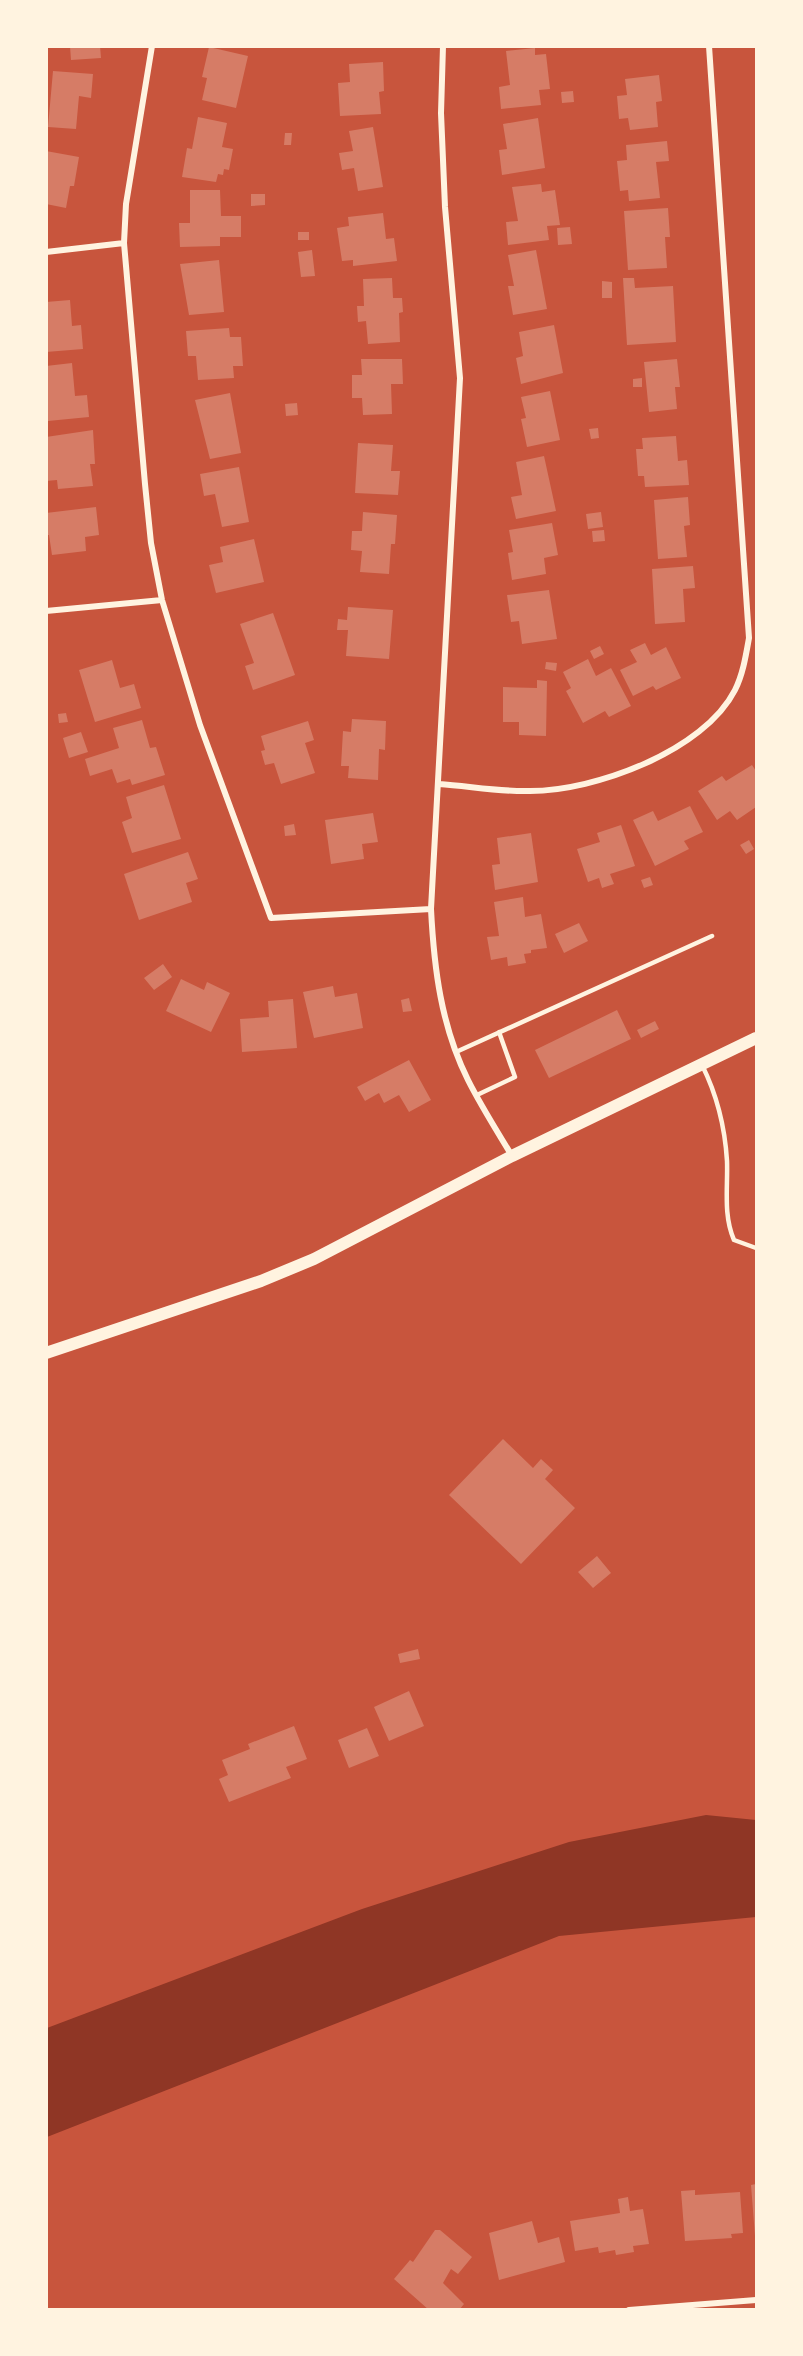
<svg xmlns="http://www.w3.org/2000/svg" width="803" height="2356" font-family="'Varela Round',sans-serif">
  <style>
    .water { fill: #8f3625 }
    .building { fill: #d67c66 }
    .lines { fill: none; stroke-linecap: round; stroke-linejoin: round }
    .service { stroke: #fff3e0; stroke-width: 4.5 }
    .minor { stroke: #fff3e0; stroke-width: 6 }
    .secondary { stroke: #fff3e0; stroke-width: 12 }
  </style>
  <rect width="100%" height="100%" fill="#c8553d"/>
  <!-- water -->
  <path class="water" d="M 706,1815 L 756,1820 L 756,1917 L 559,1936 L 47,2137 L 47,2028 L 362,1909 L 569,1842 Z"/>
  <!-- building -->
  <path class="building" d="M 70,46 L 100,46 L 101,58 L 71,60 Z
    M 209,47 L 248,56 L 236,108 L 202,100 L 207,78 L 202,77 Z
    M 535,48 L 535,55 L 546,54 L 550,89 L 539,90 L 541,105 L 501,109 L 499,87 L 510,85 L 506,51 Z
    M 383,62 L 384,91 L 379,92 L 381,114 L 340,116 L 338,83 L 350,82 L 349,64 Z
    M 53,71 L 93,74 L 91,98 L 79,96 L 76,129 L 48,127 Z
    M 659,75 L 662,101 L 656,102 L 658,127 L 630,130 L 628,118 L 619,119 L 617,96 L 627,95 L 625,79 Z
    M 573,91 L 574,102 L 562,103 L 561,92 Z
    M 198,117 L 227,123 L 222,147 L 233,149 L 229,170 L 224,169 L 223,175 L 218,174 L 216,182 L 182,177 L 187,148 L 192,149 Z
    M 538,118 L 545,168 L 502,175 L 499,150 L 507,149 L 503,124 Z
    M 373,127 L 383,187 L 358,191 L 354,168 L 342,170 L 339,153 L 353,151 L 349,131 Z
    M 285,133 L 292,133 L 291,145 L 284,145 Z
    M 667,141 L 669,161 L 656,162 L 660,198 L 629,201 L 628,190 L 620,191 L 617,161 L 627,160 L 626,145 Z
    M 46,151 L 79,157 L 74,186 L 70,186 L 66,208 L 46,204 Z
    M 541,184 L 542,192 L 555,190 L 560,225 L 547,226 L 549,240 L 508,245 L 506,222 L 518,221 L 512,187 Z
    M 190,190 L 220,190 L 221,216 L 241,216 L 241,237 L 220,237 L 220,246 L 180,247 L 179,223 L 190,223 Z
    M 251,194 L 265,194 L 265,205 L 251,206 Z
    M 668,208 L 670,237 L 665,237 L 667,268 L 628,270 L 624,211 Z
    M 383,213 L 386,239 L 394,238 L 397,261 L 353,266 L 353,260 L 342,261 L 337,228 L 349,226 L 348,217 Z
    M 570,227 L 572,244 L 558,245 L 557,228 Z
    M 298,232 L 309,232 L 309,240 L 298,240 Z
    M 312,250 L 315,276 L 301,277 L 298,252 Z
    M 536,250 L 547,309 L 513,315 L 508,286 L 514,286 L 508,255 Z
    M 219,260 L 224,312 L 189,315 L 180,264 Z
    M 392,278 L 393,298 L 402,298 L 403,312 L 399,313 L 400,342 L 368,344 L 366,321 L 358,322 L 357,306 L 364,306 L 363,279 Z
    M 623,278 L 634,278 L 635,288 L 673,286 L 676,342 L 627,345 Z
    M 602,281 L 612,282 L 612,298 L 602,298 Z
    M 70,300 L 72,326 L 81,325 L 83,349 L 46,352 L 46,302 Z
    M 554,325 L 563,373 L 521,384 L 516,358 L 523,356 L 519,332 Z
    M 229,328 L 230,337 L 241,337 L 243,366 L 233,366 L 234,378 L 198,380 L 196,356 L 188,356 L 186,331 Z
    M 361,359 L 402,359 L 403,384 L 391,384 L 392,414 L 363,415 L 362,398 L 352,398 L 352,375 L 362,375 Z
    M 677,359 L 680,387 L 675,387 L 677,409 L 649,412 L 644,362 Z
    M 72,363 L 75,396 L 87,395 L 89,417 L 48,421 L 46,366 Z
    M 642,378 L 642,387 L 633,387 L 633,379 Z
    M 550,391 L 560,440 L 527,447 L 521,419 L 526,418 L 521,397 Z
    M 230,393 L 241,453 L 210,459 L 195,400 Z
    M 297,403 L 298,415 L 286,416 L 285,404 Z
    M 598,428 L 599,438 L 591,439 L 589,429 Z
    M 93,430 L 95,464 L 90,464 L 93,486 L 58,489 L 57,480 L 46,481 L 46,437 Z
    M 676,436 L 678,461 L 687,460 L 689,485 L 645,487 L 644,476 L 638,476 L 636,449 L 643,449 L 642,438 Z
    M 358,443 L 393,445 L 391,471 L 400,471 L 398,495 L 355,493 Z
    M 544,456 L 556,511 L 516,519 L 511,497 L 522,495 L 516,462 Z
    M 239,467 L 249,522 L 222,527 L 215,494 L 204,496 L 200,474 Z
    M 688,497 L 690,525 L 684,526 L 687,557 L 658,559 L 654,500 Z
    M 96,507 L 99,535 L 85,537 L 86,551 L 52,555 L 49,535 L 46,535 L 46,513 Z
    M 363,512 L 397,515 L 395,544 L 391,544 L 389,574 L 360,572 L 362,551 L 351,550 L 352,531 L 362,531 Z
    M 601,512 L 603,527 L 588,529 L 586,514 Z
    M 552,523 L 558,555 L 544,558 L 546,574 L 512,580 L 508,553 L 513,552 L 509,530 Z
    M 604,530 L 605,541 L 593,542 L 592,531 Z
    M 254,539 L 264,582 L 216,593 L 209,565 L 223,562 L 220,547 Z
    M 693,566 L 695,588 L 683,589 L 685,622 L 655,624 L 652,569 Z
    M 549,590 L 557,639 L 522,644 L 519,621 L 511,622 L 507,595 Z
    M 348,607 L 393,610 L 389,659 L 346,656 L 348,630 L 337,630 L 338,619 L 347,620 Z
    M 273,613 L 295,675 L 253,690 L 245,666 L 254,663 L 240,624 Z
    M 645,643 L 651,655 L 666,647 L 681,678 L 656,690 L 653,686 L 633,696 L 620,670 L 637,662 L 630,650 Z
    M 600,646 L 604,654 L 594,659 L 590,651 Z
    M 588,659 L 596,676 L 611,668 L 631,706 L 609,717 L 605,711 L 583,723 L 566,691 L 571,688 L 563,672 Z
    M 112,660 L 120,688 L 134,684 L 141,708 L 95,722 L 79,670 Z
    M 546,662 L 557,663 L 556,671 L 545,669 Z
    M 537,680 L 547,681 L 546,736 L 519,735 L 519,722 L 503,722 L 503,687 L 537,688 Z
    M 66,713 L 68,722 L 59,723 L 58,714 Z
    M 352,719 L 386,721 L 385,750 L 379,749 L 378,780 L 348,778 L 349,766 L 341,766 L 343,731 L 351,732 Z
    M 142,720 L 150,748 L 156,747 L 165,775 L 132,785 L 130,779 L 117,783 L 112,769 L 90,776 L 85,759 L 119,748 L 113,728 Z
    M 308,721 L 314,740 L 305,743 L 315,773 L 281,784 L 274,763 L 265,765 L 261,751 L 265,750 L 261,736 Z
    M 81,732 L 88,752 L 69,758 L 63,738 Z
    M 752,765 L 756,771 L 756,807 L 737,820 L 730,811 L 717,820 L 698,791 L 722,776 L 726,781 Z
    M 164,785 L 181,839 L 132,853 L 122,822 L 132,818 L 126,797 Z
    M 690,806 L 703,832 L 684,841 L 689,849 L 655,866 L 633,820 L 653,811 L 658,821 Z
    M 373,813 L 378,842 L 362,844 L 364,859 L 331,864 L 325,820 Z
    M 294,824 L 296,835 L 285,836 L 284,826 Z
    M 621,825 L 635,866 L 610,874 L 614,884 L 602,888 L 599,878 L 588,882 L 577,849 L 600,842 L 597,833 Z
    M 531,833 L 538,882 L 495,890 L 492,865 L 500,864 L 497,838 Z
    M 749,840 L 754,849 L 746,854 L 740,845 Z
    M 188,852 L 198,879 L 186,883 L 192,902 L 139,920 L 124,874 Z
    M 650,877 L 653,885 L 644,888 L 641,880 Z
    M 523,897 L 525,917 L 541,914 L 547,948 L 531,950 L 531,953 L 524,954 L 526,963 L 508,966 L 507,957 L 491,960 L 487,937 L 499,936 L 494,902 Z
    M 579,923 L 588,941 L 564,953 L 555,934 Z
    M 163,964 L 172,977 L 154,990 L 144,978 Z
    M 181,979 L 204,990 L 207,982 L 230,993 L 211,1032 L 166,1011 Z
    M 333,986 L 335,997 L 357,993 L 363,1028 L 314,1038 L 303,992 Z
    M 409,998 L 412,1011 L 403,1012 L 401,1000 Z
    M 293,999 L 297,1048 L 242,1052 L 240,1019 L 269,1017 L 268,1001 Z
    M 617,1010 L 631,1039 L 549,1078 L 535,1050 Z
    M 655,1021 L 659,1029 L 641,1038 L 637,1030 Z
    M 409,1060 L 431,1100 L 409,1112 L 399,1095 L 384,1103 L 379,1093 L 365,1101 L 357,1087 Z
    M 503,1439 L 533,1468 L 541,1459 L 553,1470 L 545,1479 L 575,1508 L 521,1564 L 449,1495 Z
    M 597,1556 L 611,1573 L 593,1588 L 578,1572 Z
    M 418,1649 L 420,1659 L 400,1663 L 398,1654 Z
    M 409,1691 L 424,1726 L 389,1741 L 374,1707 Z
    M 294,1726 L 307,1759 L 286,1767 L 291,1778 L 229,1802 L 219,1779 L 228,1775 L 222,1760 L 250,1749 L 248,1744 Z
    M 367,1728 L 379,1756 L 349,1768 L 338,1740 Z
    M 756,2184 L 756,2236 L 755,2236 L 751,2185 Z
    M 695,2190 L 695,2195 L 740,2192 L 743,2233 L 731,2234 L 732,2238 L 685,2241 L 681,2191 Z
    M 628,2197 L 630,2211 L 643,2209 L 649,2244 L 633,2246 L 634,2252 L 616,2255 L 615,2250 L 599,2253 L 598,2247 L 575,2251 L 570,2221 L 620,2213 L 618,2199 Z
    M 532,2221 L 538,2243 L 559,2237 L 565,2262 L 499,2280 L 489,2233 Z
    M 435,2230 L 440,2230 L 472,2257 L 458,2274 L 451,2269 L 443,2283 L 464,2304 L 459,2310 L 429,2310 L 394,2279 L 410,2260 L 413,2262 Z"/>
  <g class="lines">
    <!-- service -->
    <path class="service" d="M 456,1052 L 712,936
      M 702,1065 C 717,1095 725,1128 727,1161 C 728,1187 723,1215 734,1240 L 756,1248
      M 477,1095 L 515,1077 L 499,1032"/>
    <!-- minor -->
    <path class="minor" d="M 152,46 L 126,204 L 124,243 L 145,484 L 151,543 L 162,600 L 200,725 L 271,918 L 431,909
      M 443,46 L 441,113 L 445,207 L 460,378 L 431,909 C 434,968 441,1026 468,1080 C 481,1106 497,1131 512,1156
      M 46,252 L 124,243
      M 46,611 L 162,600
      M 439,784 C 469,786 500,792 530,791 C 595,791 704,751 735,690 C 743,674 746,655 749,638 L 709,46
      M 629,2310 L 756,2300"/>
    <!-- secondary -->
    <path class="secondary" d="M 46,1353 L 261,1281 L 314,1259 L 512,1156 L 756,1038"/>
  </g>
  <!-- border -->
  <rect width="803" height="2356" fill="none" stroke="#fff3e0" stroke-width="96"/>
</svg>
